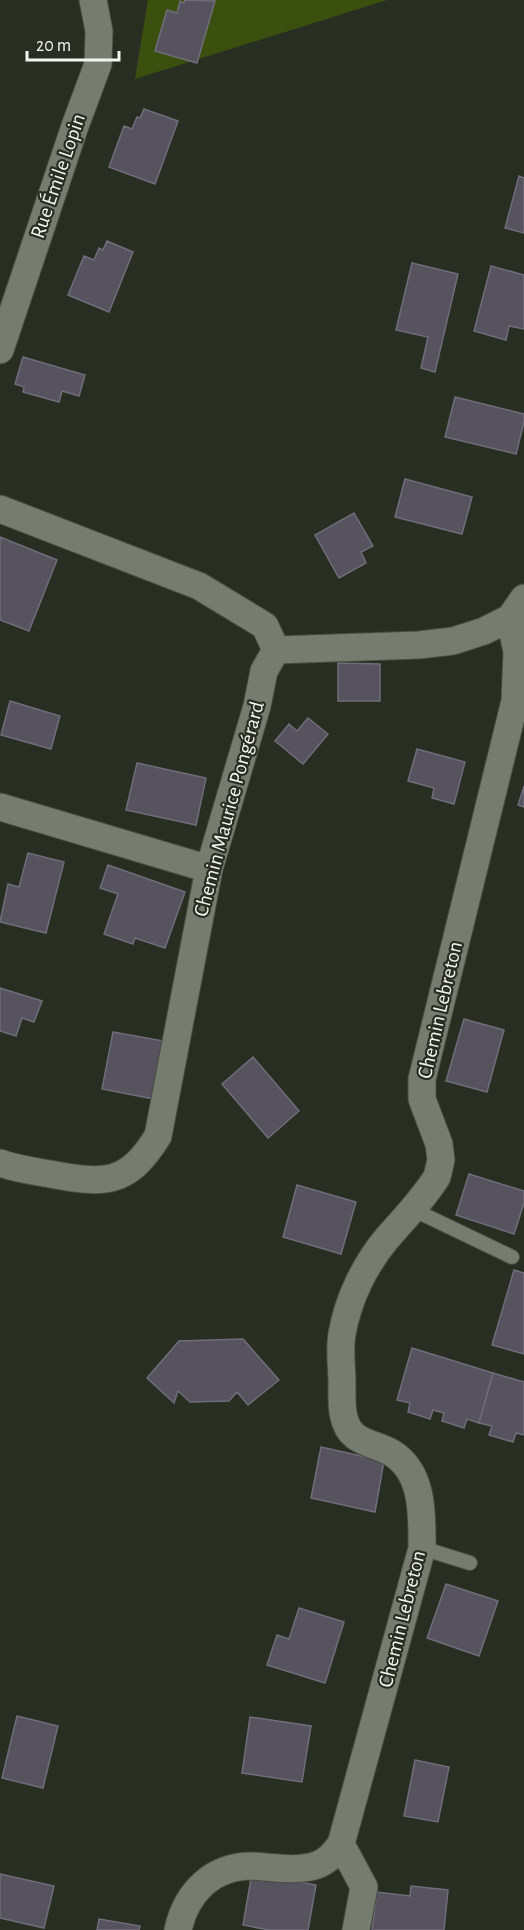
<svg xmlns="http://www.w3.org/2000/svg" width="524" height="1930" font-family="'Alegreya Sans',sans-serif">
  <style>
    .green { fill: #3b500e }
    .building { fill: #56535f; stroke: #706d7a; stroke-width: 1.5 }
    .lines { fill: none; stroke-linecap: round; stroke-linejoin: round }
    .service-casing { stroke: #484c42; stroke-width: 16 }
    .minor-casing { stroke: #484c42; stroke-width: 29 }
    .service { stroke: #777c70; stroke-width: 14 }
    .minor { stroke: #777c70; stroke-width: 27 }
    .labels { text-anchor: middle; dominant-baseline: central; stroke-width: 4.5; stroke-linejoin: round; paint-order: stroke }
    .street-label { font-size: 21px; fill: #f3f6ef; stroke: #292e23 }
  </style>
  <rect width="100%" height="100%" fill="#292e23"/>
  <!-- green -->
  <path class="green" d="M 148,0 L 387,0 L 135,79 Z"/>
  <!-- building -->
  <path class="building" d="M 185,0 L 215,1 L 197,63 L 155,51 L 167,10 L 177,13 L 180,1 L 184,3 Z
    M 144,109 L 178,121 L 155,184 L 109,167 L 124,126 L 132,129 L 137,117 L 140,118 Z
    M 519,176 L 524,178 L 524,233 L 505,228 Z
    M 107,241 L 133,252 L 109,312 L 68,295 L 84,256 L 94,260 L 99,248 L 103,250 Z
    M 412,263 L 458,274 L 435,372 L 421,368 L 428,337 L 396,330 Z
    M 491,266 L 524,275 L 524,329 L 509,326 L 506,340 L 474,331 Z
    M 23,357 L 85,375 L 79,396 L 62,391 L 59,402 L 23,392 L 24,387 L 15,384 Z
    M 455,397 L 524,414 L 524,422 L 516,454 L 445,437 Z
    M 405,479 L 472,497 L 462,534 L 395,517 Z
    M 354,513 L 373,546 L 361,552 L 366,563 L 339,578 L 315,535 Z
    M 0,537 L 57,560 L 29,631 L 0,620 Z
    M 338,663 L 380,664 L 380,701 L 338,701 Z
    M 10,701 L 60,716 L 51,749 L 1,735 Z
    M 308,718 L 328,734 L 303,764 L 275,741 L 289,724 L 297,731 Z
    M 417,749 L 465,762 L 454,804 L 432,798 L 434,788 L 408,781 Z
    M 137,763 L 206,778 L 196,825 L 126,810 Z
    M 524,786 L 524,807 L 518,805 Z
    M 28,853 L 64,862 L 46,933 L 0,922 L 8,884 L 19,887 Z
    M 108,865 L 185,892 L 165,948 L 135,938 L 133,944 L 104,934 L 118,894 L 100,888 Z
    M 0,988 L 42,1001 L 34,1022 L 22,1018 L 16,1036 L 0,1031 Z
    M 464,1019 L 504,1030 L 487,1092 L 446,1081 Z
    M 113,1032 L 164,1041 L 154,1099 L 102,1089 Z
    M 253,1057 L 299,1111 L 268,1138 L 222,1084 Z
    M 469,1174 L 524,1191 L 524,1203 L 514,1234 L 456,1215 Z
    M 297,1185 L 356,1202 L 341,1254 L 283,1237 Z
    M 514,1270 L 524,1273 L 524,1354 L 492,1345 Z
    M 243,1339 L 279,1380 L 248,1405 L 237,1392 L 229,1401 L 190,1402 L 178,1391 L 174,1403 L 147,1378 L 179,1341 Z
    M 412,1348 L 493,1373 L 479,1423 L 467,1419 L 464,1428 L 442,1421 L 444,1413 L 433,1410 L 430,1419 L 408,1412 L 410,1403 L 397,1400 Z
    M 493,1373 L 524,1382 L 524,1435 L 516,1433 L 513,1442 L 489,1435 L 492,1426 L 479,1423 Z
    M 321,1447 L 384,1461 L 375,1512 L 311,1498 Z
    M 446,1584 L 498,1601 L 479,1656 L 427,1638 Z
    M 299,1608 L 344,1622 L 325,1683 L 267,1665 L 277,1635 L 289,1639 Z
    M 17,1716 L 58,1726 L 43,1788 L 2,1778 Z
    M 250,1717 L 311,1726 L 302,1782 L 242,1773 Z
    M 415,1760 L 449,1767 L 438,1822 L 404,1816 Z
    M 252,1873 L 316,1885 L 308,1930 L 269,1930 L 243,1925 Z
    M 0,1874 L 54,1886 L 44,1928 L 0,1918 Z
    M 411,1886 L 448,1890 L 444,1930 L 372,1930 L 377,1892 L 410,1896 Z
    M 99,1919 L 140,1926 L 139,1930 L 97,1930 Z"/>
  <g class="lines">
    <!-- service casing -->
    <g class="service-casing">
      <path id="service" d="M 412,1209 L 512,1257
        M 422,1548 L 470,1563"/>
    </g>
    <!-- minor casing -->
    <g class="minor-casing">
      <path id="minor" d="M 0,350 L 75,126 L 98,64 L 99,31 L 93,0
        M 0,509 L 199,586 L 265,626 L 276,650
        M 276,650 L 419,645 L 453,641 L 484,631 L 510,618 L 524,598
        M 0,807 L 209,869
        M 0,1163 C 16,1169 34,1171 50,1174 C 104,1184 127,1186 158,1136 L 209,869 L 257,706 L 264,671 L 276,650
        M 341,1844 L 364,1887 L 356,1930
        M 178,1930 C 186,1893 212,1866 252,1866 C 273,1867 297,1872 317,1865 C 328,1861 334,1853 341,1844 L 422,1548 C 422,1515 424,1473 392,1453 C 380,1446 365,1444 355,1436 C 340,1424 342,1401 342,1384 C 342,1368 339,1350 342,1334 C 348,1299 365,1264 388,1237 C 405,1218 423,1199 437,1177 L 441,1160 L 439,1144 L 422,1099 L 422,1079 L 515,701 L 517,652 L 510,618"/>
    </g>
    <!-- service -->
    <use href="#service" class="service"/>
    <!-- minor -->
    <use href="#minor" class="minor"/>
  </g>
  <g class="labels">
    <!-- street labels -->
    <g class="street-label">
      <text transform="translate(58 176) rotate(-71)">Rue Émile Lopin</text>
      <text transform="translate(229 809) rotate(-75)">Chemin Maurice Pongérard</text>
      <text transform="translate(440 1010) rotate(-77)">Chemin Lebreton</text>
      <text transform="translate(402 1619) rotate(-76)">Chemin Lebreton</text>
    </g>
  </g>
  <!-- scale -->
  <path d="M27 51v9h92v-9" fill="none" stroke="#f3f6ef" stroke-width="3"/>
  <text x="36" y="51" font-size="18" fill="#f3f6ef" stroke="#292e23" stroke-width="4.5" paint-order="stroke">20 m</text>
</svg>
